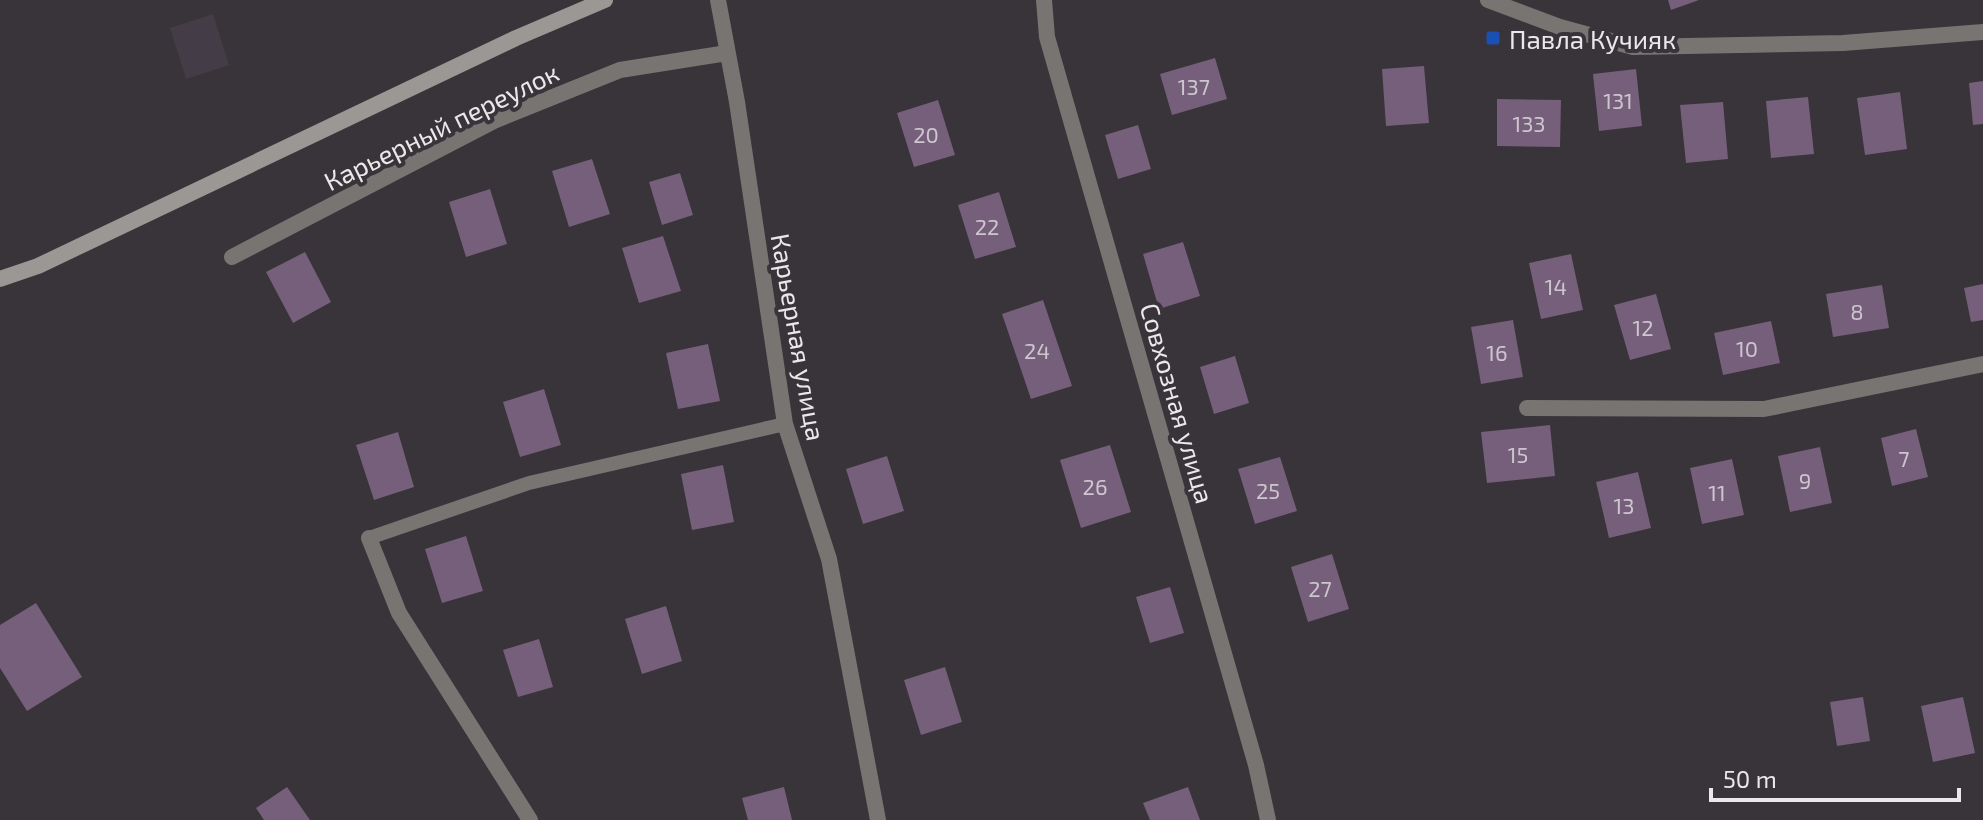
<svg xmlns="http://www.w3.org/2000/svg" width="1983" height="820" font-family="'Exo 2',sans-serif">
  <style>
    .built { fill: #443c46 }
    .building { fill: #755f7a }
    .lines { fill: none; stroke-linecap: round; stroke-linejoin: round }
    .lane { stroke: #777472; stroke-width: 14 }
    .street { stroke: #777472; stroke-width: 16 }
    .secondary { stroke: #9b9794; stroke-width: 16 }
    .transit-dot { fill: #1a4fb4; stroke: #383439; stroke-width: 3 }
    .labels { text-anchor: middle; dominant-baseline: central; stroke-width: 8; stroke-linejoin: round; paint-order: stroke }
    .number-label { font-size: 22px; fill: #cdc6cf }
    .poi-label { font-size: 26px; fill: #eae8eb; stroke: #383439; text-anchor: start }
    .street-label { font-size: 26px; fill: #eae8eb; stroke: #383439 }
  </style>
  <rect width="100%" height="100%" fill="#383439"/>
  <!-- built -->
  <path class="built" d="M 213,14 L 229,65 L 186,79 L 170,28 Z"/>
  <!-- building -->
  <path class="building" d="M 1668,0 L 1699,0 L 1671,10 Z
    M 1215,58 L 1227,99 L 1172,115 L 1160,74 Z
    M 1424,66 L 1429,123 L 1386,126 L 1382,69 Z
    M 1636,69 L 1642,126 L 1599,131 L 1593,74 Z
    M 1983,81 L 1983,124 L 1973,125 L 1969,83 Z
    M 1900,92 L 1907,149 L 1865,155 L 1857,98 Z
    M 1808,97 L 1814,154 L 1771,158 L 1766,101 Z
    M 1497,99 L 1561,100 L 1560,147 L 1497,146 Z
    M 938,100 L 955,155 L 914,167 L 897,113 Z
    M 1723,102 L 1728,159 L 1686,163 L 1680,105 Z
    M 1138,125 L 1151,169 L 1118,179 L 1105,135 Z
    M 592,159 L 610,214 L 569,227 L 552,171 Z
    M 680,173 L 693,215 L 662,225 L 649,182 Z
    M 490,189 L 507,244 L 466,257 L 449,202 Z
    M 999,192 L 1016,247 L 975,259 L 958,205 Z
    M 663,236 L 681,291 L 639,303 L 622,248 Z
    M 1183,242 L 1200,296 L 1159,309 L 1143,254 Z
    M 305,252 L 331,302 L 293,323 L 266,272 Z
    M 1571,254 L 1583,310 L 1541,319 L 1529,263 Z
    M 1983,284 L 1983,320 L 1971,322 L 1964,288 Z
    M 1882,285 L 1889,328 L 1833,337 L 1826,294 Z
    M 1656,294 L 1671,349 L 1630,360 L 1614,305 Z
    M 1043,300 L 1072,386 L 1031,399 L 1002,314 Z
    M 1513,320 L 1523,377 L 1481,384 L 1471,327 Z
    M 1771,321 L 1780,363 L 1723,375 L 1714,333 Z
    M 708,344 L 720,401 L 678,409 L 666,353 Z
    M 1235,356 L 1249,403 L 1214,414 L 1200,367 Z
    M 544,389 L 561,445 L 520,457 L 503,402 Z
    M 1550,425 L 1555,476 L 1487,483 L 1481,432 Z
    M 1916,429 L 1928,477 L 1892,486 L 1881,438 Z
    M 398,432 L 414,487 L 374,500 L 356,445 Z
    M 1110,445 L 1131,512 L 1081,528 L 1060,460 Z
    M 1820,447 L 1832,503 L 1790,512 L 1778,456 Z
    M 887,456 L 904,511 L 863,524 L 846,469 Z
    M 1280,457 L 1297,511 L 1255,524 L 1238,469 Z
    M 1732,459 L 1744,515 L 1702,524 L 1690,468 Z
    M 723,465 L 734,522 L 692,530 L 681,474 Z
    M 1638,472 L 1651,528 L 1609,538 L 1596,482 Z
    M 466,536 L 483,591 L 442,603 L 425,549 Z
    M 1332,554 L 1349,609 L 1308,622 L 1291,567 Z
    M 1170,587 L 1184,633 L 1150,643 L 1136,597 Z
    M 36,603 L 82,677 L 27,711 L 0,668 L 0,625 Z
    M 666,606 L 682,661 L 642,674 L 625,619 Z
    M 539,639 L 553,687 L 518,697 L 503,650 Z
    M 945,667 L 962,722 L 921,735 L 904,680 Z
    M 1863,697 L 1870,741 L 1837,746 L 1830,702 Z
    M 1963,697 L 1975,753 L 1933,762 L 1921,706 Z
    M 287,787 L 310,820 L 264,820 L 256,808 Z
    M 784,787 L 792,820 L 748,820 L 742,798 Z
    M 1188,787 L 1200,820 L 1150,820 L 1143,803 Z"/>
  <g class="lines">
    <!-- lane -->
    <path class="lane" d="M 369,538 L 529,483 L 785,424"/>
    <!-- street -->
    <path class="street" d="M 718,0 L 737,102 L 785,424 L 829,559 L 878,820
      M 1044,0 L 1047,37 L 1256,765 L 1268,820
      M 1488,0 L 1560,27 L 1633,47 L 1843,43 L 1983,32
      M 232,257 L 496,120 L 620,70 L 727,53
      M 1527,408 L 1764,409 L 1983,364
      M 369,538 L 399,613 L 530,820"/>
    <!-- secondary -->
    <path class="secondary" d="M 0,279 L 38,266 L 516,38 L 605,0"/>
  </g>
  <!-- markers -->
  <rect class="transit-dot" x="1485" y="30" width="16" height="16" rx="4"/>
  <g class="labels">
    <!-- number labels -->
    <g class="number-label">
      <text x="1194" y="86">137</text>
      <text x="1618" y="100">131</text>
      <text x="1529" y="123">133</text>
      <text x="926" y="134">20</text>
      <text x="987" y="226">22</text>
      <text x="1556" y="286">14</text>
      <text x="1857" y="311">8</text>
      <text x="1643" y="327">12</text>
      <text x="1747" y="348">10</text>
      <text x="1037" y="350">24</text>
      <text x="1497" y="352">16</text>
      <text x="1518" y="454">15</text>
      <text x="1904" y="458">7</text>
      <text x="1805" y="480">9</text>
      <text x="1095" y="486">26</text>
      <text x="1268" y="490">25</text>
      <text x="1717" y="492">11</text>
      <text x="1624" y="505">13</text>
      <text x="1320" y="588">27</text>
    </g>
    <!-- poi labels -->
    <g class="poi-label">
      <text x="1509" y="38">Павла Кучияк</text>
    </g>
    <!-- street labels -->
    <g class="street-label">
      <text transform="translate(441 126) rotate(-26)">Карьерный переулок</text>
      <text transform="translate(799 337) rotate(80)">Карьерная улица</text>
      <text transform="translate(1178 403) rotate(74)">Совхозная улица</text>
    </g>
  </g>
  <!-- scale -->
  <path d="M1711 788v12h248v-12" fill="none" stroke="#eae8eb" stroke-width="4"/>
  <text x="1723" y="788" font-size="24" fill="#eae8eb" stroke="#383439" stroke-width="6" paint-order="stroke">50 m</text>
</svg>
